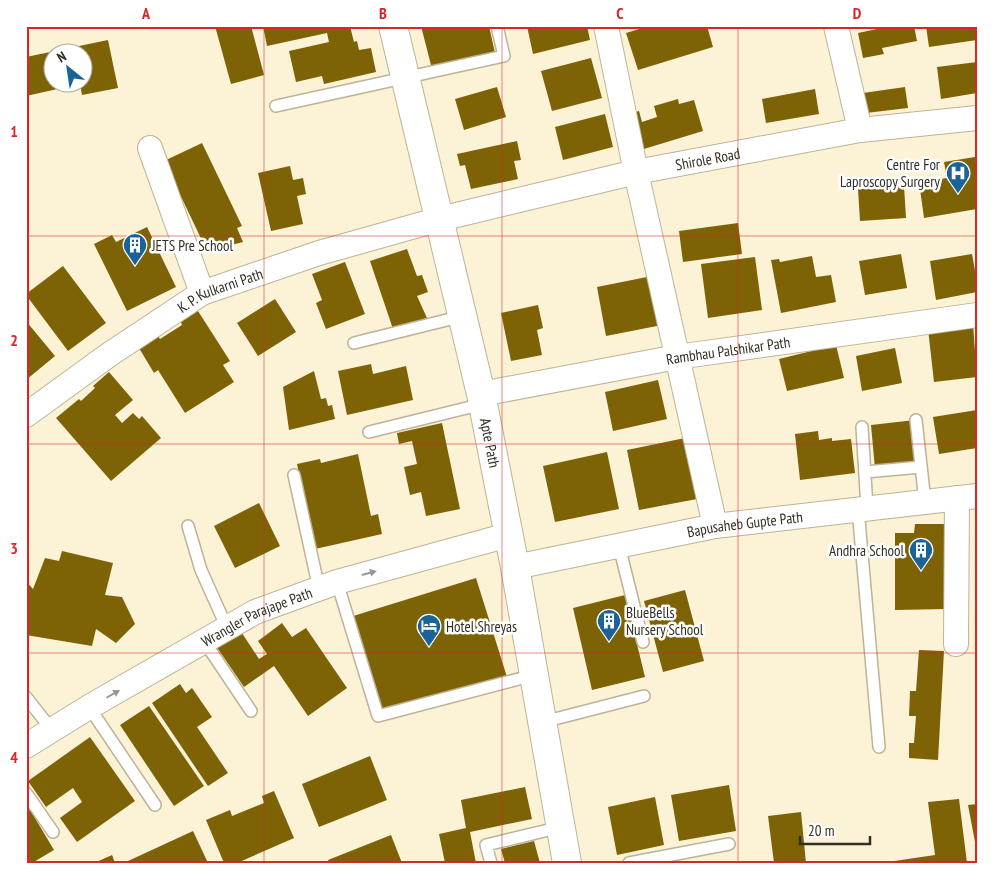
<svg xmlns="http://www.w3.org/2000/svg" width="1003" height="889" font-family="'PT Sans Narrow',sans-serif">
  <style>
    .building { fill: #7d6305; fill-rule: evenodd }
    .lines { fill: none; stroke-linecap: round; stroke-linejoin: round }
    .service-casing { stroke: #bcb398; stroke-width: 14 }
    .minor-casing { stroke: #bcb398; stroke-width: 26 }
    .tertiary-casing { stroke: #bcb398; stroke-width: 30 }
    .service { stroke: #fff; stroke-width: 11 }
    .minor { stroke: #fff; stroke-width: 24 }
    .tertiary { stroke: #fff; stroke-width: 28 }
    .oneway { fill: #989792 }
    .grid { fill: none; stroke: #d62828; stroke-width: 1; stroke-opacity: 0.55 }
    .labels { text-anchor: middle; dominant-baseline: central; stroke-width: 5; stroke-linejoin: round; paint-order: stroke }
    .street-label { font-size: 15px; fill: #322f24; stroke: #fff }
    .poi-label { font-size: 15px; fill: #322f24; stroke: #fff; text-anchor: start }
    .neatline { fill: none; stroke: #d62828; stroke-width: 2 }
    .grid-label { font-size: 16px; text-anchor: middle; font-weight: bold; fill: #d62828 }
  </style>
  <rect width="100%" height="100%" fill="#fcf2d6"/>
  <!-- building -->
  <path class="building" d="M 215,26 L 251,26 L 264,75 L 231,84 Z
    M 263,26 L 350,26 L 354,42 L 357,41 L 359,50 L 371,48 L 376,72 L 324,84 L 322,76 L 296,82 L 289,51 L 329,42 L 327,33 L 267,46 Z
    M 421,26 L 489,26 L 495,53 L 432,69 Z
    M 527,26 L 587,26 L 590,40 L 533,54 Z
    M 649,26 L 707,26 L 713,47 L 638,70 L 626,33 Z
    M 877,26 L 914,26 L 917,41 L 882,48 L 884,54 L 863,58 L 858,33 L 877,29 Z
    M 926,26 L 977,26 L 977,40 L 929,47 Z
    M 108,40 L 118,88 L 82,95 L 80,84 L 26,96 L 26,57 ZM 52,52 L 82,52 L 82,82 L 52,82 Z
    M 591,58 L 602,98 L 552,111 L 541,71 Z
    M 977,62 L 977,93 L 941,99 L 937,67 Z
    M 497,87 L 506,117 L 464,130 L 455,99 Z
    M 905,87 L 908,108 L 866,113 L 863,93 Z
    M 815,89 L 819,114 L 766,123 L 762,99 Z
    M 678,99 L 679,104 L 694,100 L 703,131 L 634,152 L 623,116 L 639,111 L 642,122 L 657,117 L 654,106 Z
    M 605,114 L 613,147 L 563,160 L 555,127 Z
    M 517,141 L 521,160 L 514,161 L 518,179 L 471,189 L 465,165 L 460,166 L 457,154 Z
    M 202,143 L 242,226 L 237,228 L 243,242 L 207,251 L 164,161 Z
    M 975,157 L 977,169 L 977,209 L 924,218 L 919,182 L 947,178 L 944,162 Z
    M 290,166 L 293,180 L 303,178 L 306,194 L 297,196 L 303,224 L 271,231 L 258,173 Z
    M 904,186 L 906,218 L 860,221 L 858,189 Z
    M 738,223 L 742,254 L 683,262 L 679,231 Z
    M 147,227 L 176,287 L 127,311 L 94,244 L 112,235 L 116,242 Z
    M 407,249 L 417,276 L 422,275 L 428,292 L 417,296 L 427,318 L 393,329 L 370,261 Z
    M 901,254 L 907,288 L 865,295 L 859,261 Z
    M 972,254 L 977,281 L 977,292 L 936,300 L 930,261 Z
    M 812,256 L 816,277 L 831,275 L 836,302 L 781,313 L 771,260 L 779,259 L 780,262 Z
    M 755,257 L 762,310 L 708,318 L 701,264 Z
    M 345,262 L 365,314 L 326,329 L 316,303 L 322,300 L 312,274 Z
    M 63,266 L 106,323 L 68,351 L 26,295 L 26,294 Z
    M 652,276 L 662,325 L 606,336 L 597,287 Z
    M 275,299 L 296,332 L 258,356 L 237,323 Z
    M 538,305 L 543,328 L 537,330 L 542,355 L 511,361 L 501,313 Z
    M 198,311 L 230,361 L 223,365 L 234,382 L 185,413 L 158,370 L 154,373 L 139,348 L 158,336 L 160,339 L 182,325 L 181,322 Z
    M 26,321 L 55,356 L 26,380 Z
    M 973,324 L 977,377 L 934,382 L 928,329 Z
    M 836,345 L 844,378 L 787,391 L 779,359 Z
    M 895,348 L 902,383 L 862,391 L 856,356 Z
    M 371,364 L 373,374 L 406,366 L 413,400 L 347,415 L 338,371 Z
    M 314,371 L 321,399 L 326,398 L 328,406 L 332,405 L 335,419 L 289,430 L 283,387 Z
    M 109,372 L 133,400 L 115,415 L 122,423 L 133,413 L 139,419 L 142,416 L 161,438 L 111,481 L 56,418 L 79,399 L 81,401 L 95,388 L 93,386 Z
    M 658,380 L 667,419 L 613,431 L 605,392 Z
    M 977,410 L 977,448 L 939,454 L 933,417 Z
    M 915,420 L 919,464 L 875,469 L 871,425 Z
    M 442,423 L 460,509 L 426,516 L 421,492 L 410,495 L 404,467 L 417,464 L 412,441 L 399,444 L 397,433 Z
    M 818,431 L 819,440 L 832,438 L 832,441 L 851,439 L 855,473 L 800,480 L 795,434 Z
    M 685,438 L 697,499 L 639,510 L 627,450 Z
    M 607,452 L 619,509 L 555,522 L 543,466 Z
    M 358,454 L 371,516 L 378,514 L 382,534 L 315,549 L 297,464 L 320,459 L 321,463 Z
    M 259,503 L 280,546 L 235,568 L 214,526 Z
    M 915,524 L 947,524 L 947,609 L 895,610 L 895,533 L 914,533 Z
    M 62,551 L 113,563 L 105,595 L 122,597 L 135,624 L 116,643 L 96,629 L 92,646 L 26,635 L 26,581 L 33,589 L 45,558 L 59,561 Z
    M 476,578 L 507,677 L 381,713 L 350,617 Z
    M 685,590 L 704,661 L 663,672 L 644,601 Z
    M 625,595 L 645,677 L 592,690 L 573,608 Z
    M 282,623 L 292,637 L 306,628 L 347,688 L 308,716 L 274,666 L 244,687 L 216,646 L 240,630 L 259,659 L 267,654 L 258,641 Z
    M 919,650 L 944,651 L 938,760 L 909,758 L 909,743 L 914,743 L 916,716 L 909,716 L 910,691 L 916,691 Z
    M 180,684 L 186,693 L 192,688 L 212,717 L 197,727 L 228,773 L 208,786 L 152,703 Z
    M 149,706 L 204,786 L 174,806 L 120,725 Z
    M 90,737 L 135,801 L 77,842 L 60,818 L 82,802 L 73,788 L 46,807 L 28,781 Z
    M 370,756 L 387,800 L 319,827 L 302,784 Z
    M 729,785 L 736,831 L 679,841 L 671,795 Z
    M 525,787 L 532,819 L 470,832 L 476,863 L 445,863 L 439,834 L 466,828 L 461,800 Z
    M 274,791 L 294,838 L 237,863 L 224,863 L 206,820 L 230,810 L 232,816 L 264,803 L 262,796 Z
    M 655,797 L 664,845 L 617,855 L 608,807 Z
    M 959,799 L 967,863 L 881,863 L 935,855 L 928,802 Z
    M 26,803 L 54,850 L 32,863 L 26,863 Z
    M 977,804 L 977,847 L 976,847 L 968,805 Z
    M 801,812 L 806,863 L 774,863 L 768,816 Z
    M 193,831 L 208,863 L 129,863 L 128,861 Z
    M 391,835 L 402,863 L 329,863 L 328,860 Z
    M 534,841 L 540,863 L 505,863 L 501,849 Z
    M 112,855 L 115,863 L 94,863 Z"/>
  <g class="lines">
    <!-- service casing -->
    <g class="service-casing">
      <path id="service" d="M 276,106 L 504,56 L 497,26
        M 354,343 L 463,316
        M 916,420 L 925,502
        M 862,427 L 867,508
        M 369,432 L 483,404
        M 865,472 L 921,467
        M 294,475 L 319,589
        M 858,509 L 879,747
        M 188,526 L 201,570 L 227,628
        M 619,546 L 643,642
        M 337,582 L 378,716 L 534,675
        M 204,641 L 251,711
        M 26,697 L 52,730
        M 89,707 L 155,805
        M 543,722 L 644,696
        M 26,793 L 53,832
        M 491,863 L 486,845 L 561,827
        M 629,863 L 729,844"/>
    </g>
    <!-- minor casing -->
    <g class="minor-casing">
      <g id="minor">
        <path d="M 606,26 L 636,172 L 715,526"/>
        <path d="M 836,26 L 860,130"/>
        <path d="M 150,148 L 202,293"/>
        <path id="s1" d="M 481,394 L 677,357 L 977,315"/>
        <path id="s2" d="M 26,415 L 110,354 L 202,293 L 319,253 L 440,219 L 636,172 L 860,130 L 977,118"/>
        <path id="s3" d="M 515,567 L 715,526 L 977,496"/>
        <path d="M 956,644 L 957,498"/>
        <path id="s4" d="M 26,746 L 89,707 L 255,612 L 337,582 L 508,535"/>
      </g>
    </g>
    <!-- tertiary casing -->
    <g class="tertiary-casing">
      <g id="tertiary">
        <path id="s5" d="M 393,26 L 481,394 L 515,567 L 567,863"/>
      </g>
    </g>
    <!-- service -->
    <use href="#service" class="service"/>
    <!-- minor -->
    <use href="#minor" class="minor"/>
    <!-- tertiary -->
    <use href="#tertiary" class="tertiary"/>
  </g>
  <!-- one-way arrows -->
  <defs><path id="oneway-solid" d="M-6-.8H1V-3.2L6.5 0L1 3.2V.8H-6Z" transform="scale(1.25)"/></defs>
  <g class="oneway">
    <use href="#oneway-solid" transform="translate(369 573) rotate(-15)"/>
    <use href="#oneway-solid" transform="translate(113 694) rotate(-30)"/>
  </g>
  <!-- grid -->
  <path class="grid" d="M 264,26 L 264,863M 502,26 L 502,863M 738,26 L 738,863M 26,236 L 977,236M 26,444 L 977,444M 26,653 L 977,653"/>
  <!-- icons -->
  <defs>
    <g id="hospital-pin" transform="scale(1.25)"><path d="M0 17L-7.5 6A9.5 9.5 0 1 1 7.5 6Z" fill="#1b6397" stroke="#fff"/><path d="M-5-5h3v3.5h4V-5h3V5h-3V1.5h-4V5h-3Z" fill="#fff"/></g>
    <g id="building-pin" transform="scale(1.25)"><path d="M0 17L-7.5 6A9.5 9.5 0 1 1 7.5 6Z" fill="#1b6397" stroke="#fff"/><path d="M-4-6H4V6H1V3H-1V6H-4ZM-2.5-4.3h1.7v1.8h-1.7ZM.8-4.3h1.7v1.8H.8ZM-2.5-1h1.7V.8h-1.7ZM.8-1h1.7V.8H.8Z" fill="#fff"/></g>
    <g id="hotel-pin" transform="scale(1.25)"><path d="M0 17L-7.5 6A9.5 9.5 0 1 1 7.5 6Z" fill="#1b6397" stroke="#fff"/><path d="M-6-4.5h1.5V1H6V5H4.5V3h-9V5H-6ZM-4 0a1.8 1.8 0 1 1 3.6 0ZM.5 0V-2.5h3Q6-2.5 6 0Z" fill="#fff"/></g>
  </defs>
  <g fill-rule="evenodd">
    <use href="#hospital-pin" x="958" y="173"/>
    <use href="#building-pin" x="135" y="245"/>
    <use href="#building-pin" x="921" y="550"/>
    <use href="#building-pin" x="609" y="621"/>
    <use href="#hotel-pin" x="429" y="626"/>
  </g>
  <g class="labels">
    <!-- street labels -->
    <g class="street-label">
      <text stroke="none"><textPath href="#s2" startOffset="738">Shirole Road</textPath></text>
      <text stroke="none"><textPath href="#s2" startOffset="232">K. P. Kulkarni Path</textPath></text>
      <text stroke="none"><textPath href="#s1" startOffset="251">Rambhau Palshikar Path</textPath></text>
      <text stroke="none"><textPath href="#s5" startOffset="428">Apte Path</textPath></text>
      <text stroke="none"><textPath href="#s3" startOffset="234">Bapusaheb Gupte Path</textPath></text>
      <text stroke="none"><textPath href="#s4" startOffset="265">Wrangler Parajape Path</textPath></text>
    </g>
    <!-- poi labels -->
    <g class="poi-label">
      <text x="940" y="164" text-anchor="end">Centre For<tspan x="940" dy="17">Laproscopy Surgery</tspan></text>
      <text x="152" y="245">JETS Pre School</text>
      <text x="904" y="550" text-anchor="end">Andhra School</text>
      <text x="626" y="612">BlueBells<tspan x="626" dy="17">Nursery School</tspan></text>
      <text x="446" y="626">Hotel Shreyas</text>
    </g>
  </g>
  <!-- border -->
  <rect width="1003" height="889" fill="none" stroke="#ffffff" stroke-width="55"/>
  <!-- north arrow -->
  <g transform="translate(68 68) rotate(330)"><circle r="24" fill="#ffffff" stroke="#adaca7"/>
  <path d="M0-4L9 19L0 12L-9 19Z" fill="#1b6397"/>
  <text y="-8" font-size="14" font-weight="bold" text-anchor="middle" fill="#322f24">N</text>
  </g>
  <!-- scale -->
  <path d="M800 836v8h70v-8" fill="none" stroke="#322f24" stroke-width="2.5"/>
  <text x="808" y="836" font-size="15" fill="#322f24" stroke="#ffffff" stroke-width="4" paint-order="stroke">20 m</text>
  <rect x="28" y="28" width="948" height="834" class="neatline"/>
  <g class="grid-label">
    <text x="146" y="19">A</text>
    <text x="383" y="19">B</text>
    <text x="620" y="19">C</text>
    <text x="857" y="19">D</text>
    <text x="14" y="137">1</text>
    <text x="14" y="346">2</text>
    <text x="14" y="554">3</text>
    <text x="14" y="763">4</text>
  </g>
</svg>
